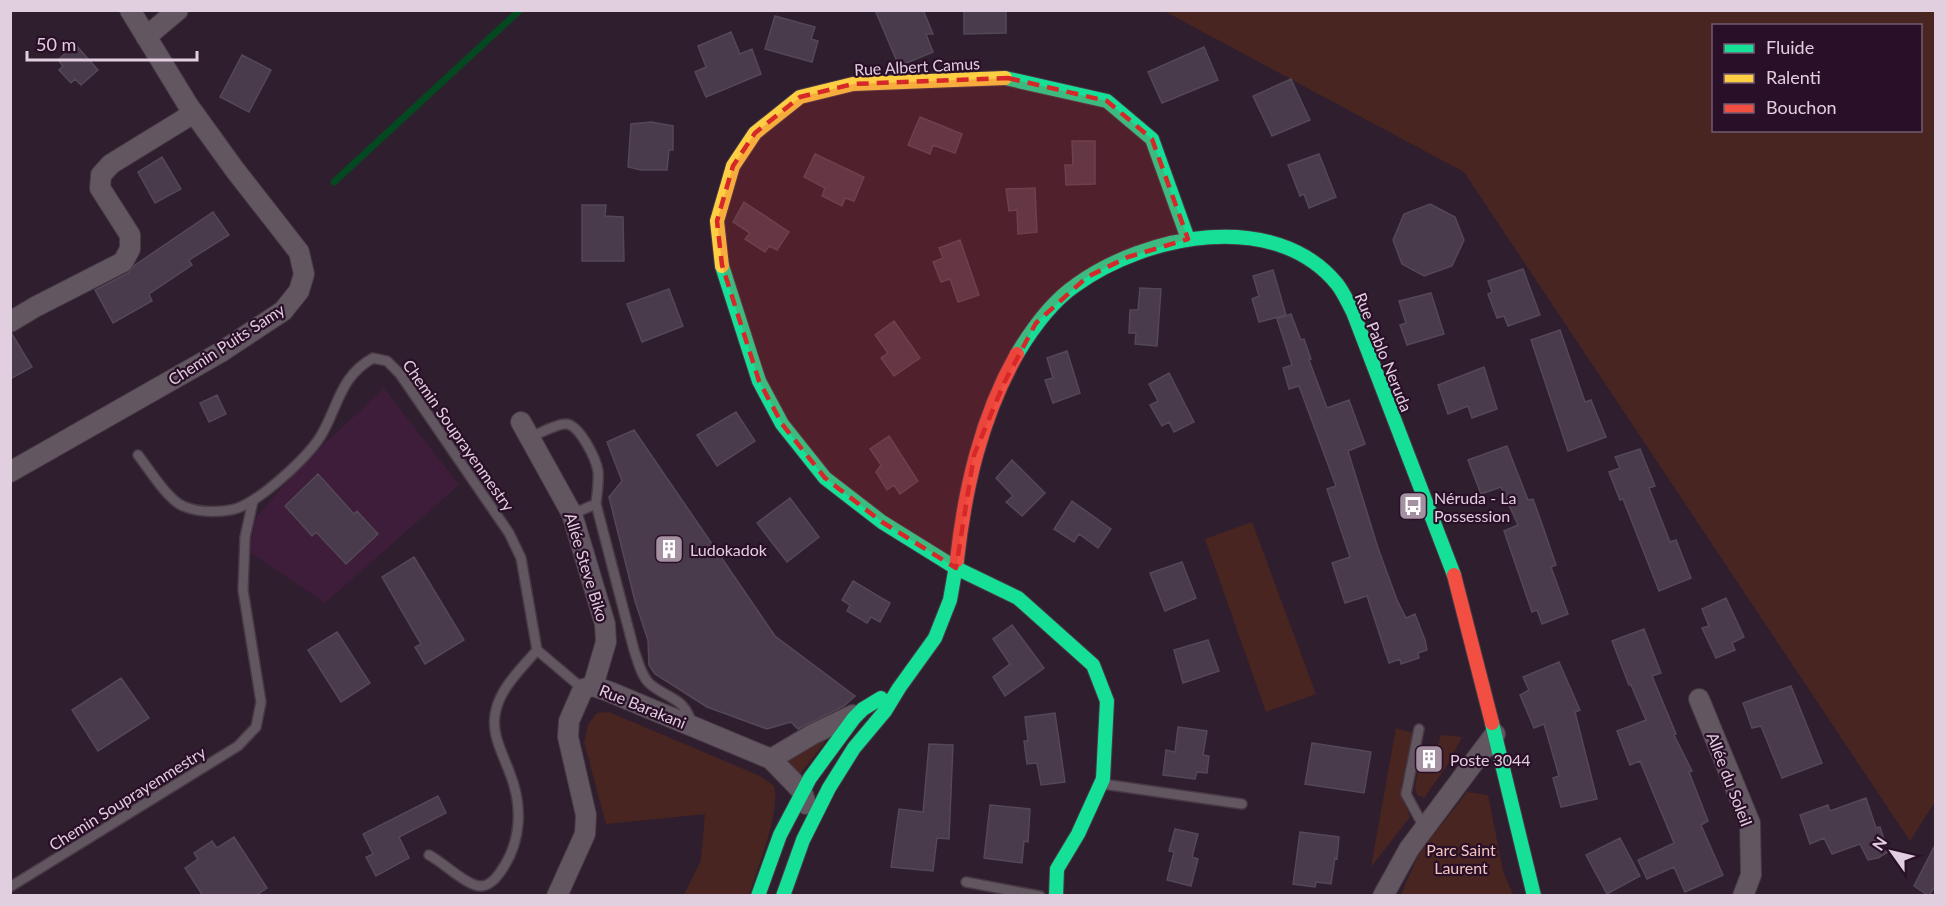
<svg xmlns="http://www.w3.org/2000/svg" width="1946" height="906" font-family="Lato,sans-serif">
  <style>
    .built { fill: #3e1d3a }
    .green { fill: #492522; fill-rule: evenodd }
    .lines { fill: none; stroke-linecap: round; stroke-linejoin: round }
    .stream { stroke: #044821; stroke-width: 7 }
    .building { fill: #493b4c; stroke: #534855; stroke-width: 1.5 }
    .lane-casing { stroke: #473945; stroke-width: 12 }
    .street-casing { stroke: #473945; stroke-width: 22 }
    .fast-casing { stroke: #473945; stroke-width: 16 }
    .slow-casing { stroke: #473945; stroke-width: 16 }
    .jam-casing { stroke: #473945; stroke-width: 16 }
    .lane { stroke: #625661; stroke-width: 9 }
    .street { stroke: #625661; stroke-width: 20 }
    .fast { stroke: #16e098; stroke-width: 14 }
    .slow { stroke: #ffcf43; stroke-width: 14 }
    .jam { stroke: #f24e42; stroke-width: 14 }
    .marked { fill: #d62828; fill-opacity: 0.2; stroke: #d62828; stroke-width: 4.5; stroke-dasharray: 12 8; stroke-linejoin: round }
    .labels { text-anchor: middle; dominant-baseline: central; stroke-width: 4.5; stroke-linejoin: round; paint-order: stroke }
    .street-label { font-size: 16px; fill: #e1cede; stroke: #2a0f28 }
    .poi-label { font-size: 16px; fill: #e1cede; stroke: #2a0f28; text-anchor: start }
    .park-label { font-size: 16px; fill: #f2c6be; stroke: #2a0f28 }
  </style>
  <rect width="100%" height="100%" fill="#2f1e2d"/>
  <!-- built -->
  <path class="built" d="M 384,388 L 459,485 L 325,603 L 249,552 L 256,517 L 301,466 Z"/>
  <!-- green -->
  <path class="green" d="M 1164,11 L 1935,11 L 1936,800 L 1910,841 L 1464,172 ZM 1714,26 L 1920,26 L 1920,130 L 1714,130 Z
    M 1252,522 L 1316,694 L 1266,712 L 1205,539 Z
    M 609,712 L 760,776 L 774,786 C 781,812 757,868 749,895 L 684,895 L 701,860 L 705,814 L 606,824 L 584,742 L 588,725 L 597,713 Z
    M 1396,728 L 1413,733 L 1401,786 L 1403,800 L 1410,817 L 1371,867 Z
    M 1441,735 L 1462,737 L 1448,764 L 1424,798 L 1417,795 L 1415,788 L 1422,746 L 1438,745 Z
    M 820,738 L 825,742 L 800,774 L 785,758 Z
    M 1467,792 L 1488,795 L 1503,871 L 1513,895 L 1401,895 L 1418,855 Z"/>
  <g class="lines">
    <!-- stream -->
    <path class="stream" d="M 334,182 L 520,10"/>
  </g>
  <!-- building -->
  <path class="building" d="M 875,10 L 923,10 L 933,34 L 926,34 L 933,52 L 899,66 Z
    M 964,10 L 1006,10 L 1006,33 L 964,34 Z
    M 775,16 L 815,27 L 811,39 L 818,41 L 812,62 L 765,49 Z
    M 731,32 L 740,54 L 752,49 L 761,74 L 706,97 L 695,72 L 706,67 L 698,46 Z
    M 75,44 L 98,70 L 81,85 L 75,79 L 71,83 L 59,70 L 63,66 L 58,60 Z
    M 1204,47 L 1218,80 L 1162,103 L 1148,72 Z
    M 242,55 L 271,70 L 249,112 L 220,97 Z
    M 1291,79 L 1310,120 L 1272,136 L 1253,96 Z
    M 920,117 L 962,134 L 955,153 L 933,145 L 930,154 L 908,145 Z
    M 651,122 L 673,126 L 673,150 L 669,150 L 667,170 L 641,170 L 628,167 L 631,124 Z
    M 1072,141 L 1095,141 L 1095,184 L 1066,185 L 1065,165 L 1073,165 Z
    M 815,154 L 864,177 L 854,201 L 845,198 L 842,206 L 822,196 L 825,188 L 804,177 Z
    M 1319,154 L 1336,197 L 1309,208 L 1304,194 L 1300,196 L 1288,165 Z
    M 162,157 L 181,189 L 155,203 L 138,172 Z
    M 1035,188 L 1037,232 L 1018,234 L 1017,210 L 1009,211 L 1006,189 Z
    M 744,202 L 789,232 L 777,250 L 769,246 L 765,252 L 745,239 L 750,233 L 733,222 Z
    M 1430,204 L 1455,217 L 1464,240 L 1452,266 L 1424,276 L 1402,264 L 1393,240 L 1404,214 Z
    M 582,205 L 606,205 L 605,216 L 623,217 L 624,261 L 582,261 Z
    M 213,212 L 229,235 L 189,260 L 192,265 L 149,294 L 152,301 L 113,323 L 95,290 L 128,273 L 135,265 Z
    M 960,240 L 979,295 L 958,302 L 950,279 L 941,282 L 933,262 L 943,258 L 939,248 Z
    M 1523,269 L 1540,315 L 1508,326 L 1504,316 L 1497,318 L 1488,294 L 1492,292 L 1488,281 Z
    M 1273,270 L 1286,315 L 1259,322 L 1252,299 L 1259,296 L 1253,276 Z
    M 1140,288 L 1161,289 L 1157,346 L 1135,344 L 1136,333 L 1129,333 L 1130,310 L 1138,310 Z
    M 669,289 L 683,326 L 642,342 L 627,304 Z
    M 1431,293 L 1444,334 L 1407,345 L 1400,325 L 1406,323 L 1399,301 Z
    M 1291,314 L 1301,340 L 1304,339 L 1311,359 L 1309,360 L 1327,408 L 1349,400 L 1365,444 L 1348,451 L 1378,548 L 1397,600 L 1406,618 L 1415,614 L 1425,640 L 1427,650 L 1418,653 L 1419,658 L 1401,664 L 1400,659 L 1389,663 L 1367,596 L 1345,603 L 1332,563 L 1350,557 L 1327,489 L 1336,486 L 1299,386 L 1289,389 L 1283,368 L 1292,365 L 1277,319 Z
    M 894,321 L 920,358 L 894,376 L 881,358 L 888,353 L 875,335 Z
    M 1560,330 L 1585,402 L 1591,400 L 1606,437 L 1568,451 L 1531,340 Z
    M 10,334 L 12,334 L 32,367 L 10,379 Z
    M 1067,351 L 1080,393 L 1053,403 L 1045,380 L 1053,378 L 1047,358 Z
    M 1484,367 L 1497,409 L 1472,418 L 1468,406 L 1448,414 L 1438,385 Z
    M 1169,373 L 1194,422 L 1174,432 L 1169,422 L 1162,426 L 1150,405 L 1158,401 L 1149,384 Z
    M 217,395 L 226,414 L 209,422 L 200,403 Z
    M 736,412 L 755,441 L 717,466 L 697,435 Z
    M 634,430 L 775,636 L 855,696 L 844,706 L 798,729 L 791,722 L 767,729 L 707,707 L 655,674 L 649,665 L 648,640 L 635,601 L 609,497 L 622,481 L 607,442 Z
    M 889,436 L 918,481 L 900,494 L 894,485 L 887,490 L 876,472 L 881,465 L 870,449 Z
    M 1507,446 L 1528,500 L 1533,499 L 1542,524 L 1556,565 L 1551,567 L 1568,614 L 1542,624 L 1537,610 L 1532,612 L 1504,531 L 1518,525 L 1501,487 L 1481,494 L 1468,460 Z
    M 1640,449 L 1655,486 L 1649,488 L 1670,542 L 1676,540 L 1691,578 L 1659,591 L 1623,499 L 1620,500 L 1609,472 L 1620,468 L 1615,457 Z
    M 1012,460 L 1045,493 L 1022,516 L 1006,502 L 1013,496 L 996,478 Z
    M 318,474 L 354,514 L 357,511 L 378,534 L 346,564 L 316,532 L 312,536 L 285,506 Z
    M 790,498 L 819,537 L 787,562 L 757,523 Z
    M 1072,501 L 1111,529 L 1098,548 L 1079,534 L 1074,542 L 1054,529 Z
    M 414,557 L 464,640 L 425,664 L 415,647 L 421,644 L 382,577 Z
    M 1182,562 L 1196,598 L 1165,611 L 1150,573 Z
    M 853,581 L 890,603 L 880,622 L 871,617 L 867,623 L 847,611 L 850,605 L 842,600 Z
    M 1726,598 L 1744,637 L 1732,643 L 1735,650 L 1716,658 L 1702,628 L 1709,626 L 1702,609 Z
    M 1012,625 L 1044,668 L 1005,696 L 993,677 L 1010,664 L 993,639 Z
    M 1644,629 L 1661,673 L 1652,676 L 1676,734 L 1674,735 L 1692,771 L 1689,772 L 1708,821 L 1701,825 L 1723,875 L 1685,892 L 1674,867 L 1647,879 L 1638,860 L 1674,843 L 1640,761 L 1630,765 L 1617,731 L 1646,720 L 1631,685 L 1629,685 L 1612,641 Z
    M 337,632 L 370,683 L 341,702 L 308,650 Z
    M 1208,640 L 1219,671 L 1183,683 L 1174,650 Z
    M 1559,662 L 1580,710 L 1575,712 L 1597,799 L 1561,807 L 1553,778 L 1559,776 L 1544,724 L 1534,728 L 1520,695 L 1529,690 L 1523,677 Z
    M 121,678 L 149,718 L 98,751 L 72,710 Z
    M 1791,686 L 1822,763 L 1782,778 L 1761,726 L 1752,728 L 1743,703 Z
    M 1055,713 L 1065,782 L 1041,785 L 1037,763 L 1027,764 L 1024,741 L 1028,741 L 1025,717 Z
    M 1178,727 L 1207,731 L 1203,755 L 1209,756 L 1207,773 L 1197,772 L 1195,779 L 1163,775 L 1166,750 L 1175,752 Z
    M 1312,743 L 1371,752 L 1364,793 L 1305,784 Z
    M 929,744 L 953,745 L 949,839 L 937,838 L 933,871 L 891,867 L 899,809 L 923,812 Z
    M 438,796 L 446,813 L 399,837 L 409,858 L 376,876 L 366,857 L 373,854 L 363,834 Z
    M 1866,798 L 1876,828 L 1880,827 L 1888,852 L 1878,858 L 1868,860 L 1860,844 L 1832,854 L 1824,838 L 1810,844 L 1800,815 L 1828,805 L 1830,811 Z
    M 990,805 L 1030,809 L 1028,842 L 1024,841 L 1022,863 L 984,858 Z
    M 1175,829 L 1198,834 L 1192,857 L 1198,859 L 1191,886 L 1167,880 L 1174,852 L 1169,851 Z
    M 1300,832 L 1339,837 L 1337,859 L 1335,858 L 1331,884 L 1316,882 L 1315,887 L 1293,884 Z
    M 234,837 L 267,888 L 255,896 L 203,896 L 185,868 L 198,859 L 194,853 L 212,841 L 217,848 Z
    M 1620,838 L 1640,876 L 1607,894 L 1586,855 Z
    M 1935,845 L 1935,886 L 1929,896 L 1914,886 Z"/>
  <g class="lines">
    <!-- lane casing -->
    <g class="lane-casing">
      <path id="lane" d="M 530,437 C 539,434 556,424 565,424 C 579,423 596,459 598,471 C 599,482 597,493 596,504
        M 138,455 C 149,469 168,500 183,506 C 199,513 222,513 238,508 C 262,499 311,455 323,432 C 339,403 341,376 373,358 L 387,361 L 400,374 L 509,533 L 521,558 L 537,650 L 583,689
        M 572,514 L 596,504 L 634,650 C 638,661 641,676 650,684 C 669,700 685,697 692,725
        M 1419,729 L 1406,794 L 1425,829
        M 1103,784 L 1242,804
        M 429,855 C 444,863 460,880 475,885 C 487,889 495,880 501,871 C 522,841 523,805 509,771 C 502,752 490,732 496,710 C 501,687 523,667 537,650
        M 966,882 L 1040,896
        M 10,887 L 238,746 L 256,727 L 261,702 L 243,590 L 245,537 L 253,501"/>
    </g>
    <!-- street casing -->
    <g class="street-casing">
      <path id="street" d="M 146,37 L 178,10
        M 10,322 L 35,307 L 123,262 L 130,249 L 130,235 L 100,188 L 101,175 L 111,164 L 194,113
        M 521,422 L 572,514 L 605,624 L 606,642 L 593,686
        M 10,472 L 221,352 L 283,311 L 299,291 L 304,274 L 299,252 L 235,170 L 188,105 L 130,10
        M 1699,699 L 1750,823 L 1751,875 L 1743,896
        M 771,759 L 813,734 L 853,715
        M 557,896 L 585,834 L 586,815 L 568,737 L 569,721 L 583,689 L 593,686 L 610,692 L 771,759 L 802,791 L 806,804
        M 1383,896 L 1409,849 L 1495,734"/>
    </g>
    <!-- fast casing -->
    <g class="fast-casing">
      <path id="fast" d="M 1005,78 L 1107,101 L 1152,139 L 1188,239
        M 722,266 L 759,381 L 782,424 L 825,478 L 882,522 L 956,568 L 1018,598 L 1093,665 L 1107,701 L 1103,779 L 1078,834 L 1057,869 L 1056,896
        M 1017,354 C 1032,329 1051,302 1076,285 C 1145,235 1275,208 1337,284 C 1344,293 1348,303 1353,312 L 1454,575
        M 1492,723 L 1534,896
        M 758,896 L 780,835 L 810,778 L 854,718 L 863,709 L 881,698
        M 783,896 L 803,840 L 829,788 L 854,748 L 885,711 L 899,688 L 935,638 L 950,600 L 957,560"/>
    </g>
    <!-- slow casing -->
    <g class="slow-casing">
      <path id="slow" d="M 722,266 L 717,221 L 733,166 L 755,133 L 800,97 L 853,84 L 1005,78"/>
    </g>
    <!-- jam casing -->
    <g class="jam-casing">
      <path id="jam" d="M 957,560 C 965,488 981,418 1017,354
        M 1454,575 L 1492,723"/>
    </g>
    <!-- lane -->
    <use href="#lane" class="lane"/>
    <!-- street -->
    <use href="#street" class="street"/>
    <!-- fast -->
    <use href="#fast" class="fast"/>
    <!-- slow -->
    <use href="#slow" class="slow"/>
    <!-- jam -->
    <use href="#jam" class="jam"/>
  </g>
  <!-- marked area -->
  <path class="marked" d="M 1008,78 L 1107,101 L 1152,139 L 1188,239 L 1128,257 L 1087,277 L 1036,323 L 1004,383 L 974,455 L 956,568 L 882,522 L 825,478 L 782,424 L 759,381 L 722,265 L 717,221 L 733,166 L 755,133 L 800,97 L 853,84 Z"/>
  <!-- icons -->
  <defs>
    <g id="bus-square" transform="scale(1.5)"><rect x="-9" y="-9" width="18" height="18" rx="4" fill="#a390a0" stroke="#2a0f28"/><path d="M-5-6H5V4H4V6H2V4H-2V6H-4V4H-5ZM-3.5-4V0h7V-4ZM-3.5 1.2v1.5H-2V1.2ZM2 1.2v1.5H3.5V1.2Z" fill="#fff"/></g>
    <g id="building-square" transform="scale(1.5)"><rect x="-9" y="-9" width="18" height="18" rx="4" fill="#a390a0" stroke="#2a0f28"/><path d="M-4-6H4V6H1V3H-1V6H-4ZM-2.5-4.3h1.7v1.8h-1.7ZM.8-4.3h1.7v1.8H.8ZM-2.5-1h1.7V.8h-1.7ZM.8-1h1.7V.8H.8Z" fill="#fff"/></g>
  </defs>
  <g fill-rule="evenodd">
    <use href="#bus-square" x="1413" y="506"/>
    <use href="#building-square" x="669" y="549"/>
    <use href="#building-square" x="1429" y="759"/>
  </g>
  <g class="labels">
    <!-- street labels -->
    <g class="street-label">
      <text transform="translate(917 66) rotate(-3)">Rue Albert Camus</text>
      <text transform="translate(226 344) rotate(-33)">Chemin Puits Samy</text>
      <text transform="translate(1384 352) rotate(68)">Rue Pablo Neruda</text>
      <text transform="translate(459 435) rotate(55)">Chemin Souprayenmestry</text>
      <text transform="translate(587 567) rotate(73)">Allée Steve Biko</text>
      <text transform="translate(643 706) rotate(22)">Rue Barakani</text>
      <text transform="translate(1730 779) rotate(69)">Allée du Soleil</text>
      <text transform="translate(127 798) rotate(-32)">Chemin Souprayenmestry</text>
    </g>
    <!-- poi labels -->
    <g class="poi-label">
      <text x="1434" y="497">Néruda - La<tspan x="1434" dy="18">Possession</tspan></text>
      <text x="690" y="549">Ludokadok</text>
      <text x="1450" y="759">Poste 3044</text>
    </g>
    <!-- park labels -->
    <g class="park-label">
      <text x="1461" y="849">Parc Saint<tspan x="1461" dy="18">Laurent</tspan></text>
    </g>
  </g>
  <!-- border -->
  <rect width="1946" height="906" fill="none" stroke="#e1cede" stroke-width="24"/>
  <!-- legend -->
  <rect x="1712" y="24" width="210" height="108" fill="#2a0f28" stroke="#735b71" stroke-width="1.5"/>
  <rect x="1724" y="44" width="30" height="9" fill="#16e098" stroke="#735b71" stroke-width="1.5"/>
  <text x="1766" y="54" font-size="18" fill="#e1cede">Fluide</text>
  <rect x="1724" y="74" width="30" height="9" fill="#ffcf43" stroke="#735b71" stroke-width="1.5"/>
  <text x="1766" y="84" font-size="18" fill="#e1cede">Ralenti</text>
  <rect x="1724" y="104" width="30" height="9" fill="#f24e42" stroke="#735b71" stroke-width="1.5"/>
  <text x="1766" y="114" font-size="18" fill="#e1cede">Bouchon</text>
  <!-- north arrow -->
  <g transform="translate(1892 852) rotate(304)" stroke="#2a0f28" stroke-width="4.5" paint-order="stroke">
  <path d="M0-4.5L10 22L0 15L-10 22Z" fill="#e1cede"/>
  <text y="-9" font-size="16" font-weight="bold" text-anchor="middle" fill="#e1cede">N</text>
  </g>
  <!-- scale -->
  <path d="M27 51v9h170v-9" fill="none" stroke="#e1cede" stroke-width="3"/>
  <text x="36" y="51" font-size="18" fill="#e1cede" stroke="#2a0f28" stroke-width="4.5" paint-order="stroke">50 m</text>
</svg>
